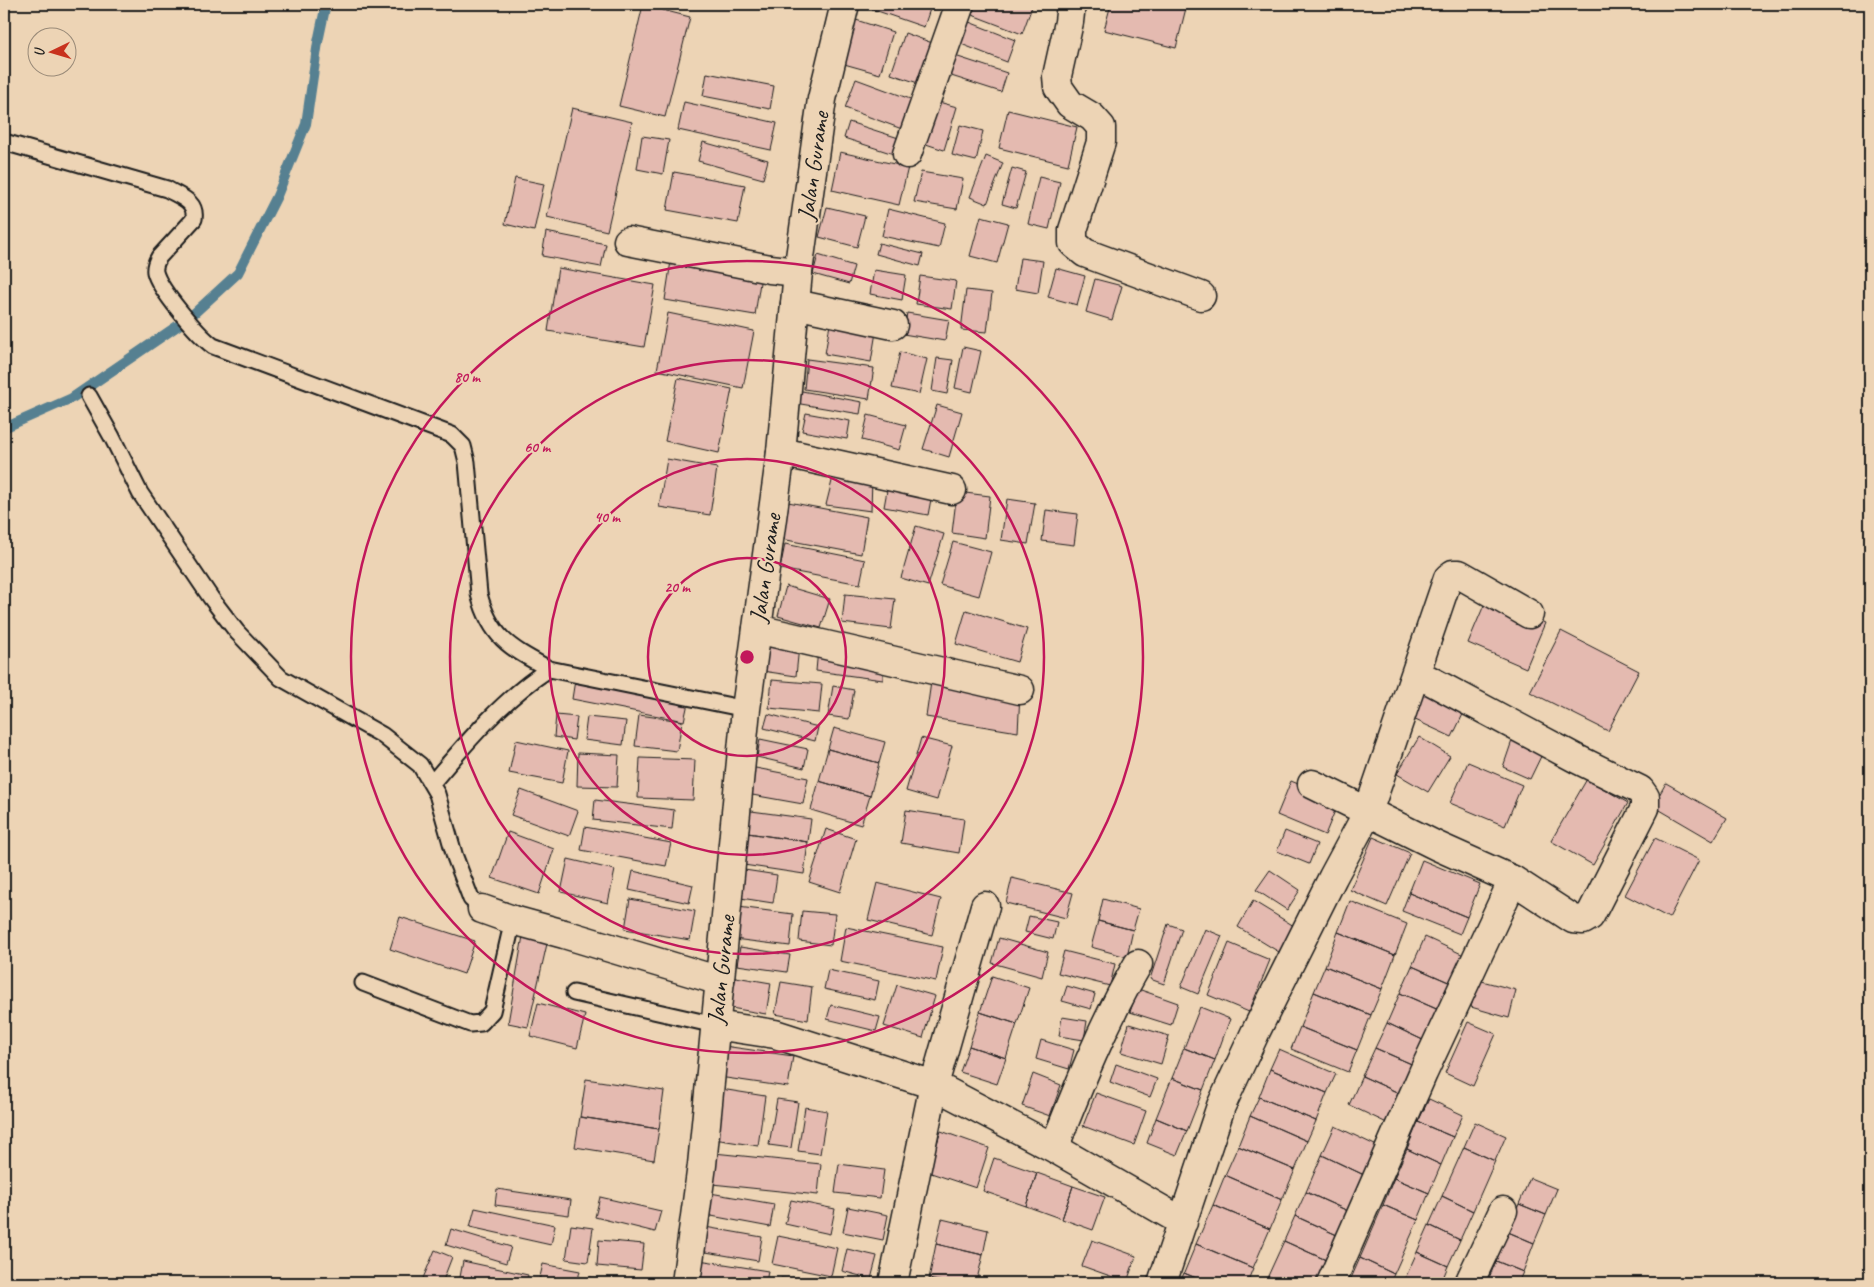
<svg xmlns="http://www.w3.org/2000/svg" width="1874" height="1287" font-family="Caveat,sans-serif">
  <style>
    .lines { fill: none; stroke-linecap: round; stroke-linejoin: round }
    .stream { stroke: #578091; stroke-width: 10 }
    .building { fill: #e4bab0; stroke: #1c1c1c }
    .service-casing { stroke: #1c1c1c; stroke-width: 19 }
    .minor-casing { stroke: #1c1c1c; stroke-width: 31 }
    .tertiary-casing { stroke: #1c1c1c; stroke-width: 31 }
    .service { stroke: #edd4b5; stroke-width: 15 }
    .minor { stroke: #edd4b5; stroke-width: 28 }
    .tertiary { stroke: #edd4b5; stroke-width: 28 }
    .ring { fill: none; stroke: #c2185b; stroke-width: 2.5 }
    .labels { text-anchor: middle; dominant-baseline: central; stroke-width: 4.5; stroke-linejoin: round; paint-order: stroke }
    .street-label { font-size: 24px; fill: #1c1c1c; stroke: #edd4b5 }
    .centre { fill: #c2185b; stroke: #edd4b5; stroke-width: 2.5 }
    .ring-label { font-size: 15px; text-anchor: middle; font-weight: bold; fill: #c2185b; stroke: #edd4b5; stroke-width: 4.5; stroke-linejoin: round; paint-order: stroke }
  </style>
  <rect width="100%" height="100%" fill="#edd4b5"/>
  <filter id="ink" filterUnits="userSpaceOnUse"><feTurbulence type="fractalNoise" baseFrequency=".02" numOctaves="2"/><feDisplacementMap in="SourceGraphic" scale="10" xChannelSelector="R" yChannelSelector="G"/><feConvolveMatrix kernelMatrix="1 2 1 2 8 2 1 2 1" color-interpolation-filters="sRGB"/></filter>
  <g filter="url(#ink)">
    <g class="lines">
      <!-- stream -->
      <path class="stream" d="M 4,428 L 72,398 L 189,318 L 238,273 L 277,196 L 306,124 L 318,42 L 326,4"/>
    </g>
    <!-- building -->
    <path class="building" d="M 863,4 L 925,4 L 931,6 L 924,27 L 863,6 Z
      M 964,4 L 1033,4 L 1022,34 L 962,11 Z
      M 1111,4 L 1187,4 L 1176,48 L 1104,30 Z
      M 643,5 L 690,17 L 665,117 L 619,106 Z
      M 850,18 L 893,32 L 880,74 L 837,62 Z
      M 964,20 L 1015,40 L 1007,62 L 956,42 Z
      M 905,33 L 935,44 L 921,84 L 891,74 Z
      M 949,54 L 1007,73 L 1001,92 L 942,73 Z
      M 707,73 L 774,86 L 770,109 L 703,96 Z
      M 856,79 L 913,100 L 902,129 L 845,108 Z
      M 935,101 L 957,107 L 944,150 L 923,143 Z
      M 684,102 L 777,123 L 771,150 L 678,130 Z
      M 572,108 L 632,122 L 607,231 L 547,217 Z
      M 1008,110 L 1077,127 L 1068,165 L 999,148 Z
      M 849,122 L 908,141 L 903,157 L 844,138 Z
      M 960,125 L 983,131 L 976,161 L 952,155 Z
      M 642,136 L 669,140 L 663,174 L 637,169 Z
      M 703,142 L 768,160 L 763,179 L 698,161 Z
      M 840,152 L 908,167 L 899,205 L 832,190 Z
      M 986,156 L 1003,163 L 987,204 L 970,197 Z
      M 1012,168 L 1026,172 L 1016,208 L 1002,204 Z
      M 674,172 L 745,185 L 738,223 L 667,210 Z
      M 921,172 L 963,179 L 957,209 L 914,202 Z
      M 1039,177 L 1060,182 L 1049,229 L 1028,224 Z
      M 515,178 L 544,184 L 534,231 L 505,224 Z
      M 827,207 L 865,216 L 857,247 L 819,237 Z
      M 888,209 L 945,223 L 939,248 L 882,236 Z
      M 981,216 L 1008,223 L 997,263 L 970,256 Z
      M 546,232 L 606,244 L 601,267 L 542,256 Z
      M 879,243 L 923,254 L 920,266 L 876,254 Z
      M 818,255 L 854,266 L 849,284 L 813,274 Z
      M 1020,258 L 1043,261 L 1038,293 L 1015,289 Z
      M 671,261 L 761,276 L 755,315 L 665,300 Z
      M 558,268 L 655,285 L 644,347 L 548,331 Z
      M 1056,268 L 1085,276 L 1077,305 L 1048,297 Z
      M 874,270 L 906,275 L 902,300 L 870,294 Z
      M 920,276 L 956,281 L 952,309 L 916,304 Z
      M 1095,279 L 1122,286 L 1112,320 L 1086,312 Z
      M 966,290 L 992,293 L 987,332 L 961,330 Z
      M 668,313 L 754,331 L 743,388 L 657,370 Z
      M 907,313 L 949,320 L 945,341 L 903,334 Z
      M 830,324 L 876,332 L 871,362 L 825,354 Z
      M 963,347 L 981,351 L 972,392 L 955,388 Z
      M 900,352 L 927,359 L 919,394 L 892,388 Z
      M 937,358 L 953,360 L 947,394 L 932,391 Z
      M 807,359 L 874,368 L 869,399 L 804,389 Z
      M 678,378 L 732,389 L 719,453 L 665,441 Z
      M 791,389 L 862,402 L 860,414 L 789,402 Z
      M 937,405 L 962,412 L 949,457 L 923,449 Z
      M 806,413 L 850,421 L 847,439 L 802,431 Z
      M 868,415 L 906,425 L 899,450 L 862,440 Z
      M 667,459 L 717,468 L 710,515 L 659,507 Z
      M 834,473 L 872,478 L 871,511 L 826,505 Z
      M 888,485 L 932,494 L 928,515 L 884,507 Z
      M 957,492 L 990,496 L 985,538 L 952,533 Z
      M 1007,499 L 1035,503 L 1028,544 L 1001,540 Z
      M 783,501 L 867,517 L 861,554 L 776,538 Z
      M 1046,510 L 1078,514 L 1074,545 L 1042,541 Z
      M 916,526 L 944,534 L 928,586 L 901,578 Z
      M 953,542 L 991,552 L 979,596 L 940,585 Z
      M 785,544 L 865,560 L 860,584 L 780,569 Z
      M 786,586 L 830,599 L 821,628 L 778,616 Z
      M 845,594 L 895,599 L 891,629 L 842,623 Z
      M 1487,598 L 1545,623 L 1526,668 L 1468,643 Z
      M 966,610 L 1027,629 L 1017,662 L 956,644 Z
      M 1561,631 L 1639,671 L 1608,731 L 1530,692 Z
      M 765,638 L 799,646 L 796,676 L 762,671 Z
      M 818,649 L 883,664 L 883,680 L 816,671 Z
      M 932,675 L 1020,694 L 1018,732 L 926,717 Z
      M 575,680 L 688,703 L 684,721 L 572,699 Z
      M 772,680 L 822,684 L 819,713 L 769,708 Z
      M 1428,680 L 1468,704 L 1452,737 L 1411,718 Z
      M 833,686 L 854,690 L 849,719 L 828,716 Z
      M 768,714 L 818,727 L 815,741 L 764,728 Z
      M 556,715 L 577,717 L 574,740 L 554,737 Z
      M 639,715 L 682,721 L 677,751 L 635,746 Z
      M 587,717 L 626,721 L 623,745 L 584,740 Z
      M 834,728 L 885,742 L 879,763 L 828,749 Z
      M 1516,729 L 1546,746 L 1530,779 L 1503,767 Z
      M 1419,737 L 1450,756 L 1428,792 L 1397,774 Z
      M 921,738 L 952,746 L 937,800 L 906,791 Z
      M 760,739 L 808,749 L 804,768 L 757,757 Z
      M 516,740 L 568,751 L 562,783 L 509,773 Z
      M 828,749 L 879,763 L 870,796 L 819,781 Z
      M 578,753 L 619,755 L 617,787 L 577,786 Z
      M 640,758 L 695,760 L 693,800 L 638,798 Z
      M 1468,762 L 1522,785 L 1505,826 L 1450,803 Z
      M 745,766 L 808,778 L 803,804 L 741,793 Z
      M 1587,779 L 1628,803 L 1593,865 L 1551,841 Z
      M 819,781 L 870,796 L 861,825 L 811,810 Z
      M 1291,781 L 1339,801 L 1325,835 L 1277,815 Z
      M 1666,783 L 1727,818 L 1713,841 L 1653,806 Z
      M 521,790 L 578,811 L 569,836 L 511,815 Z
      M 595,800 L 674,810 L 672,829 L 593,820 Z
      M 744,810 L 811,819 L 808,842 L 741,832 Z
      M 906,810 L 964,819 L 959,853 L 901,843 Z
      M 585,827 L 671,843 L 666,866 L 581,850 Z
      M 826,829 L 856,839 L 840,892 L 809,882 Z
      M 1285,831 L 1317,844 L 1309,864 L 1277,851 Z
      M 508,832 L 554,849 L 539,894 L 492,878 Z
      M 741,832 L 808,842 L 804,874 L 737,864 Z
      M 1373,837 L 1410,853 L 1387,906 L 1350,890 Z
      M 1655,838 L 1699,860 L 1669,918 L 1625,895 Z
      M 568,859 L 615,870 L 608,903 L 561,892 Z
      M 1422,860 L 1480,884 L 1467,917 L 1409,893 Z
      M 738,869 L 777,875 L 773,903 L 734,897 Z
      M 1270,870 L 1300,890 L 1287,910 L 1256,890 Z
      M 633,871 L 693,885 L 689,903 L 629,890 Z
      M 1012,878 L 1073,893 L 1066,918 L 1006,903 Z
      M 877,883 L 941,899 L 932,935 L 868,920 Z
      M 1409,893 L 1467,917 L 1460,934 L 1402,911 Z
      M 630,899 L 695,911 L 690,940 L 625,929 Z
      M 1103,899 L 1139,909 L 1133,930 L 1098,921 Z
      M 1253,901 L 1294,926 L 1279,952 L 1238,927 Z
      M 1350,901 L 1407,924 L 1395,955 L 1338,932 Z
      M 738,907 L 793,914 L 790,946 L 734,939 Z
      M 802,911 L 835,914 L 831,945 L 799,941 Z
      M 1029,916 L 1057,922 L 1053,939 L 1025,932 Z
      M 400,917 L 475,941 L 464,974 L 390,949 Z
      M 1098,921 L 1133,930 L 1127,957 L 1091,947 Z
      M 1168,924 L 1182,929 L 1164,984 L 1150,979 Z
      M 846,927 L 943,947 L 936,981 L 840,961 Z
      M 1205,929 L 1222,936 L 1198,994 L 1181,987 Z
      M 524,930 L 549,935 L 528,1027 L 508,1023 Z
      M 1338,932 L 1395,955 L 1382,989 L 1325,966 Z
      M 1425,937 L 1466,956 L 1453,984 L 1412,966 Z
      M 999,938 L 1048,952 L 1042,977 L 992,963 Z
      M 1229,943 L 1270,960 L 1249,1012 L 1208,995 Z
      M 740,947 L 790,955 L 787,972 L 737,965 Z
      M 1064,951 L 1115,964 L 1110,986 L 1058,973 Z
      M 1325,966 L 1382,989 L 1371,1015 L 1314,992 Z
      M 1412,966 L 1453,984 L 1441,1011 L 1400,993 Z
      M 828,970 L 879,981 L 875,1000 L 824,989 Z
      M 730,976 L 771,983 L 766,1014 L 725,1007 Z
      M 992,976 L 1029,988 L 1017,1024 L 980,1012 Z
      M 1478,980 L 1516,990 L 1509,1018 L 1471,1007 Z
      M 781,982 L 812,987 L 808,1020 L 775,1014 Z
      M 897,985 L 935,996 L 923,1038 L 884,1026 Z
      M 1067,986 L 1095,994 L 1091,1009 L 1062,1001 Z
      M 1138,989 L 1178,1003 L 1171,1025 L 1130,1012 Z
      M 1314,992 L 1371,1015 L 1357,1050 L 1300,1027 Z
      M 1400,993 L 1441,1011 L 1427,1042 L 1387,1023 Z
      M 538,1003 L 585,1015 L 577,1048 L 530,1036 Z
      M 831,1005 L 880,1017 L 876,1031 L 827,1019 Z
      M 1200,1007 L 1230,1019 L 1215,1060 L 1184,1048 Z
      M 980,1012 L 1017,1024 L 1006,1058 L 969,1046 Z
      M 1062,1017 L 1087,1021 L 1084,1040 L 1059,1036 Z
      M 1468,1022 L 1496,1034 L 1473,1086 L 1445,1073 Z
      M 1387,1023 L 1427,1042 L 1416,1066 L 1375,1048 Z
      M 1129,1024 L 1169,1036 L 1161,1064 L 1121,1052 Z
      M 1300,1027 L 1357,1050 L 1348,1072 L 1291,1049 Z
      M 1041,1040 L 1074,1050 L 1069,1069 L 1036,1059 Z
      M 724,1046 L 793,1056 L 788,1087 L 719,1077 Z
      M 969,1046 L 1006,1058 L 997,1084 L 960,1072 Z
      M 1184,1048 L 1215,1060 L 1203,1090 L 1172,1078 Z
      M 1375,1048 L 1416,1066 L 1403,1095 L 1362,1076 Z
      M 1279,1049 L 1336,1074 L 1327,1093 L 1270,1069 Z
      M 1116,1064 L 1157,1079 L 1150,1097 L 1110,1082 Z
      M 1270,1069 L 1327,1093 L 1316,1121 L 1259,1097 Z
      M 1033,1074 L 1061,1085 L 1050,1116 L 1022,1106 Z
      M 1362,1076 L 1403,1095 L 1389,1124 L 1349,1105 Z
      M 1172,1078 L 1203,1090 L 1187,1131 L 1156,1118 Z
      M 586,1079 L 664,1091 L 659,1129 L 580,1117 Z
      M 721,1089 L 765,1096 L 758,1146 L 714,1139 Z
      M 1096,1093 L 1146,1111 L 1134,1145 L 1083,1126 Z
      M 1259,1097 L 1316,1121 L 1307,1141 L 1250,1116 Z
      M 777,1099 L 798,1102 L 791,1148 L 769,1145 Z
      M 1429,1099 L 1463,1115 L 1453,1137 L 1418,1122 Z
      M 805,1107 L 827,1111 L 820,1154 L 798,1151 Z
      M 1250,1116 L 1307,1141 L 1295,1170 L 1238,1146 Z
      M 580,1117 L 659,1129 L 654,1160 L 575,1147 Z
      M 1156,1118 L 1187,1131 L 1177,1155 L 1147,1143 Z
      M 1418,1122 L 1453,1137 L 1441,1165 L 1407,1149 Z
      M 1475,1122 L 1506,1136 L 1495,1161 L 1464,1147 Z
      M 1335,1126 L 1377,1146 L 1364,1175 L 1322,1155 Z
      M 941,1131 L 989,1148 L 976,1188 L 928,1172 Z
      M 1238,1146 L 1295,1170 L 1282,1200 L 1225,1175 Z
      M 1464,1147 L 1495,1161 L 1473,1211 L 1442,1196 Z
      M 1407,1149 L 1441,1165 L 1429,1193 L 1394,1178 Z
      M 714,1153 L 821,1164 L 818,1195 L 712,1184 Z
      M 1322,1155 L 1364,1175 L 1348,1211 L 1306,1192 Z
      M 994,1158 L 1037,1173 L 1026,1206 L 983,1191 Z
      M 839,1164 L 884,1170 L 880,1198 L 835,1193 Z
      M 1037,1173 L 1073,1186 L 1062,1219 L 1026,1206 Z
      M 1225,1175 L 1282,1200 L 1270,1229 L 1213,1205 Z
      M 1394,1178 L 1429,1193 L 1418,1220 L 1383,1205 Z
      M 1530,1178 L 1557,1189 L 1546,1215 L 1519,1204 Z
      M 1073,1186 L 1105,1197 L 1093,1230 L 1062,1219 Z
      M 497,1189 L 571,1200 L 569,1215 L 495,1205 Z
      M 1306,1192 L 1348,1211 L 1337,1235 L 1295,1216 Z
      M 710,1193 L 774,1204 L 770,1227 L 706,1215 Z
      M 1442,1196 L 1473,1211 L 1460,1240 L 1429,1225 Z
      M 600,1197 L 661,1211 L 655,1232 L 595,1217 Z
      M 791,1200 L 835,1209 L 830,1234 L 785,1224 Z
      M 1519,1204 L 1546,1215 L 1534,1243 L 1508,1232 Z
      M 1213,1205 L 1270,1229 L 1253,1268 L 1196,1244 Z
      M 1383,1205 L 1418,1220 L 1394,1274 L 1360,1258 Z
      M 848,1207 L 888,1215 L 883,1240 L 843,1232 Z
      M 475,1208 L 555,1225 L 551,1245 L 470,1227 Z
      M 1295,1216 L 1337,1235 L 1326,1260 L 1284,1241 Z
      M 942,1219 L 988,1230 L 983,1255 L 936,1244 Z
      M 571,1225 L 593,1228 L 588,1262 L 566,1259 Z
      M 1429,1225 L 1460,1240 L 1448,1266 L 1417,1252 Z
      M 705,1227 L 762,1237 L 758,1261 L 700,1251 Z
      M 451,1229 L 511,1247 L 506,1263 L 446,1245 Z
      M 1508,1232 L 1534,1243 L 1523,1272 L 1496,1261 Z
      M 778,1236 L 837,1248 L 831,1276 L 772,1264 Z
      M 599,1240 L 644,1244 L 641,1270 L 597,1266 Z
      M 1092,1240 L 1136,1256 L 1127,1282 L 1082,1266 Z
      M 1284,1241 L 1326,1260 L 1315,1283 L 1285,1283 L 1268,1276 Z
      M 936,1244 L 983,1255 L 976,1283 L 949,1283 L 929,1279 Z
      M 1196,1244 L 1253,1268 L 1247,1283 L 1208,1283 L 1184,1273 Z
      M 847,1249 L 877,1256 L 871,1279 L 842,1271 Z
      M 435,1250 L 452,1257 L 442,1283 L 421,1283 Z
      M 1417,1252 L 1448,1266 L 1441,1283 L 1403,1283 Z
      M 1360,1258 L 1394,1274 L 1390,1283 L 1349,1283 Z
      M 693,1259 L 768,1271 L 766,1283 L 689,1283 Z
      M 463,1261 L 528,1275 L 526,1283 L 459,1283 Z
      M 1496,1261 L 1523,1272 L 1518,1283 L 1487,1283 Z
      M 543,1264 L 580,1271 L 577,1283 L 548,1283 L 539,1281 Z
      M 1184,1273 L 1208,1283 L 1180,1283 Z
      M 1268,1276 L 1285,1283 L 1265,1283 Z
      M 590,1277 L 617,1283 L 589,1283 Z
      M 781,1278 L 830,1283 L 781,1283 Z"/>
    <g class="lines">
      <!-- service casing -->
      <g class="service-casing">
        <path id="service" d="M 4,142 L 167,189 C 180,197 197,201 194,219 L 159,257 C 156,262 154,266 155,272 C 159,289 198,335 213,346 L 452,435 L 463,446 L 467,462 L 479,594 C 491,639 511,648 549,669 L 746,709
          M 89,396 L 112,437 L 140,493 L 211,598 L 237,632 L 281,678 L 382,735 L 420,765 L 437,794 L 455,857 L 468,891 L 471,899 L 482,909
          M 432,783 C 466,743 504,698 549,669
          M 363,983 L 470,1024 L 481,1023 L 492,1011 L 513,920
          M 574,993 L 715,1025"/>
      </g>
      <!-- minor casing -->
      <g class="minor-casing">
        <path id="minor" d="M 1071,4 L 1069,22 L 1057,76 L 1058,87 L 1070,104 L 1092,117 L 1101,127 L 1101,142 L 1073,230 L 1073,243 L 1085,253 L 1201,296
          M 907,154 L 960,4
          M 628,241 L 770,269 L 798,272
          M 795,304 L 893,325
          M 781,452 L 952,490
          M 757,629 L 1020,690
          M 1416,673 L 1577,759 L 1640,790 L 1645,797 L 1645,808 L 1590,916 L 1583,920 L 1573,919 L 1513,880
          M 1312,784 L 1437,846 L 1513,880 L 1423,1073 L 1331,1283
          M 482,909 L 513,920 L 564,934 L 720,981
          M 715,1025 L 775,1034 L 934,1085 L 1054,1148 L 1183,1222
          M 1054,1148 C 1079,1085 1104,1022 1138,964
          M 893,1283 L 934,1085 L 985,906
          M 1162,1283 L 1221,1106 L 1255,1033 L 1333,877 L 1368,812 L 1448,578 L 1453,574 L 1459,574 L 1529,614
          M 1469,1283 L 1503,1211"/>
      </g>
      <!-- tertiary casing -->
      <g class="tertiary-casing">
        <path id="tertiary" d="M 686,1283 L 702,1165 L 746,709 L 781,452 L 798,272 L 822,99 L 845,4"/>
      </g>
      <!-- service -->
      <use href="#service" class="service"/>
      <!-- minor -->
      <use href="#minor" class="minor"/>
      <!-- tertiary -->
      <use href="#tertiary" class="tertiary"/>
    </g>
  </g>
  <!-- distance rings -->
  <g class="ring">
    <circle cx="747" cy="657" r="99"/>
    <circle cx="747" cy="657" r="198"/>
    <circle cx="747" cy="657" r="297"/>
    <circle cx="747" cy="657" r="396"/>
  </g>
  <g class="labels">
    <!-- street labels -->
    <g class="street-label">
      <text transform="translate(813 166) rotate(-82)">Jalan Gurame</text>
      <text transform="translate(765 568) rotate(-82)">Jalan Gurame</text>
      <text transform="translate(721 970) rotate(-84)">Jalan Gurame</text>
    </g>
  </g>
  <circle cx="747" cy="657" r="8" class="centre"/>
  <g class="ring-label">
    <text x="467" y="382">80 m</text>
    <text x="537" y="452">60 m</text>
    <text x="607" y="522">40 m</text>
    <text x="677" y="592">20 m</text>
  </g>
  <!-- margin -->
  <rect width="1874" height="1287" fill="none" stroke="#edd4b5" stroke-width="20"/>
  <rect x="10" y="10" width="1854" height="1267" fill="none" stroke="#1c1c1c" stroke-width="2" filter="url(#ink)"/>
  <!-- north arrow -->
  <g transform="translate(52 52) rotate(265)"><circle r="24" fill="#edd4b5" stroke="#998a78"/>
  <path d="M0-4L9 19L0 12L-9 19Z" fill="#c8321e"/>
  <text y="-8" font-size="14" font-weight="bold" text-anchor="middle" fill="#1c1c1c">U</text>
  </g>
</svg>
